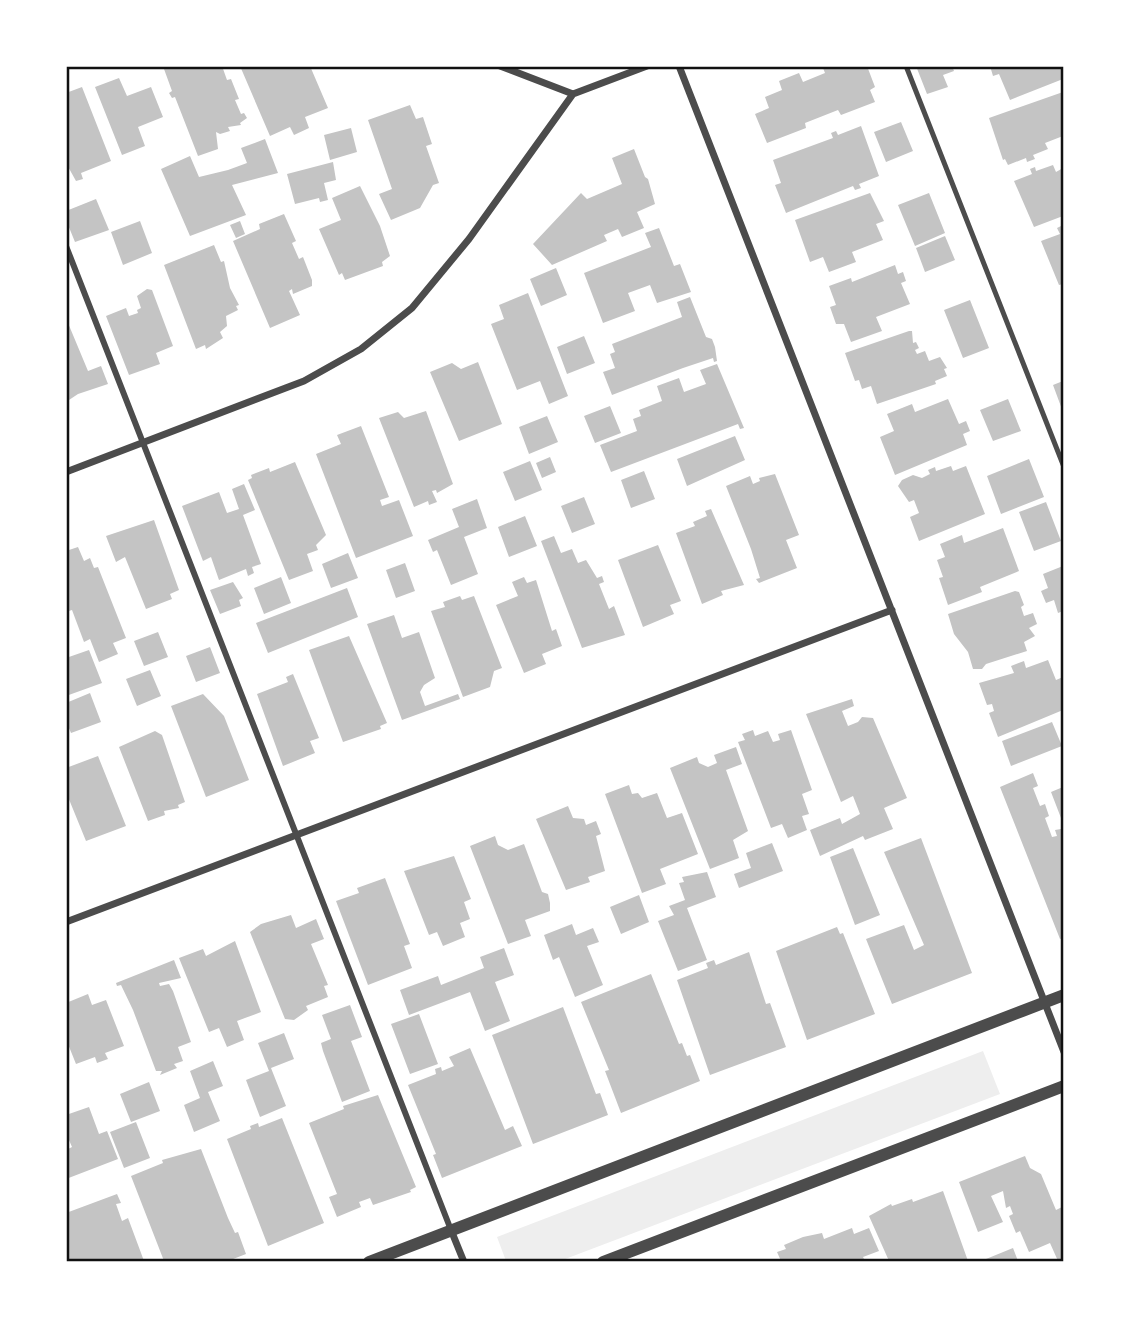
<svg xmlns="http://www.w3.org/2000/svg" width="1130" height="1328" font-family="Raleway,sans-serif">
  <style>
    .green { fill: #eee }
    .building { fill: #c4c4c4 }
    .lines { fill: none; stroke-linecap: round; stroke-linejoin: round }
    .service { stroke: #4c4c4c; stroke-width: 5 }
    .pedestrian { stroke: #4c4c4c; stroke-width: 6 }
    .minor { stroke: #4c4c4c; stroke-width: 7 }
    .tertiary { stroke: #4c4c4c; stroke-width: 12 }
    .neatline { fill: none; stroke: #111; stroke-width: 2.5 }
  </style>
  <rect width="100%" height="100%" fill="#fff"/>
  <!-- green -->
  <path class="green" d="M 983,1051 L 1000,1094 L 560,1261 L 506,1261 L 497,1237 Z"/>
  <!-- building -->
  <path class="building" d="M 171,66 L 222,66 L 227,80 L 231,79 L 239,99 L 235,100 L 241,114 L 244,113 L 247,118 L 240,123 L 241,125 L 228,127 L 230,131 L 220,134 L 216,132 L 218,149 L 198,156 L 175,97 L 172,98 L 169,93 L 172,91 L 164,69 Z
    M 240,66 L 310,66 L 328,108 L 305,117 L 309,128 L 294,135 L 290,127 L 270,136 Z
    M 827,66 L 867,66 L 875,87 L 870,90 L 875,102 L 841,115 L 838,110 L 805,123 L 806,128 L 767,143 L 755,114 L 769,108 L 765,97 L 782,90 L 779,81 L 799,73 L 803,82 L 825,73 L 823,68 Z
    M 916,66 L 952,66 L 954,71 L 943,75 L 948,87 L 927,94 Z
    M 990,66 L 1063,66 L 1063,79 L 1010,100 L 999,74 L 993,76 Z
    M 119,78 L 127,96 L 151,87 L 163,117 L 138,127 L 145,146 L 122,155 L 95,87 Z
    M 82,87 L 111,161 L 81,173 L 83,179 L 76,181 L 66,163 L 66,93 Z
    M 1063,92 L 1063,136 L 1045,143 L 1048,149 L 1033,155 L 1035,159 L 1027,162 L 1026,158 L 1008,165 L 1005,159 L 1003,160 L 989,118 Z
    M 410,105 L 416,119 L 423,117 L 432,144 L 426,146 L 439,183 L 433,185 L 420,208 L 391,220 L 379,194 L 392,189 L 368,120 Z
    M 901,122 L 913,151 L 886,162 L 874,132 Z
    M 861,126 L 879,176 L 859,184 L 861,188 L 855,190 L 853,186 L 786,213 L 775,185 L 781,183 L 773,160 L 833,138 L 831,133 L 836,131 L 838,135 Z
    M 351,128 L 357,152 L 330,160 L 324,135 Z
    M 265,139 L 278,173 L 232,185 L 246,215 L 190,236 L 161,169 L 190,156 L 199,177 L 228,170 L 247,163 L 241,148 Z
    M 634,149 L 645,177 L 648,179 L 655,204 L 637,212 L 644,228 L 622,237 L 618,229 L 604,235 L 607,241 L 552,265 L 533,244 L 581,193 L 587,199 L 622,184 L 612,158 Z
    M 333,162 L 336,180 L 324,183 L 328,200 L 320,202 L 319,198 L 295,204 L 287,174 Z
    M 1053,165 L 1056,172 L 1063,168 L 1063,216 L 1034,227 L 1014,181 L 1032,174 L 1030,169 L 1035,167 L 1036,171 Z
    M 360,186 L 380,226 L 390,256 L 382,262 L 383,266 L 345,280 L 342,273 L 339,275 L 319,229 L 341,220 L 332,198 Z
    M 870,193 L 884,221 L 876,224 L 883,240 L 852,252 L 856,262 L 829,272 L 823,257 L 810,262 L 795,220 Z
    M 929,193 L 945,233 L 915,246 L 898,205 Z
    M 96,199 L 109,230 L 75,242 L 66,220 L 66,211 Z
    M 284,214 L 296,241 L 292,243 L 299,259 L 303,257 L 312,280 L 312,286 L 293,294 L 292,289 L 289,291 L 300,315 L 270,328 L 233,241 L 260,229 L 259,224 Z
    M 140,221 L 152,253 L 123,265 L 111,232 Z
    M 240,221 L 245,234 L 236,238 L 230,225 Z
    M 1063,225 L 1063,284 L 1059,285 L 1041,241 L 1060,234 L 1057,228 Z
    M 659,228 L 674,266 L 680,264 L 691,292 L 657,303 L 650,285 L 628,293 L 635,311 L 603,323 L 584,273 L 651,247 L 645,233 Z
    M 945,236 L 955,260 L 925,272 L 916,248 Z
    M 214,245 L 221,262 L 224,261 L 230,288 L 239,305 L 236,306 L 238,310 L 226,316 L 227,326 L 220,332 L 223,338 L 206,349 L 205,345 L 196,349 L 164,265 Z
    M 895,265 L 898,274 L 903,272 L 906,281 L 901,283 L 910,304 L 876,317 L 882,331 L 851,342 L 844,324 L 836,324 L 830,307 L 836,305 L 829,286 L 851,278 L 852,282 Z
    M 556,268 L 567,295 L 541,306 L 530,279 Z
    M 147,289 L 152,290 L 173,346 L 156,353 L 160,364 L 129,375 L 106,316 L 126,308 L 129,316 L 138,313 L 137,310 L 141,308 L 137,296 Z
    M 528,293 L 568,396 L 549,404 L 540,381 L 517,390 L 491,324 L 504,319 L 499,305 Z
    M 690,297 L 706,337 L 712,339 L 715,347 L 717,361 L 714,362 L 713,358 L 683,368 L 612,395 L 603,372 L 615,368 L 610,354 L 615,352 L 612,344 L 682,317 L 677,302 Z
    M 970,300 L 989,348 L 963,358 L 944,310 Z
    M 68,323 L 88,371 L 101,366 L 108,384 L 78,394 L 66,402 Z
    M 909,331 L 912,331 L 913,343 L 916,342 L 919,348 L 915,350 L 917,354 L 925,351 L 929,361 L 940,357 L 947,368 L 944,369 L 947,376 L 935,381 L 936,384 L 877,404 L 871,386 L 862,389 L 859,380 L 855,381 L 845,353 Z
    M 584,336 L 595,363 L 567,374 L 557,347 Z
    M 478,362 L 502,424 L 459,441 L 430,372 L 452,363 L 461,369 Z
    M 717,364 L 744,428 L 740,429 L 738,424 L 611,472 L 600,445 L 637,431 L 633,419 L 641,416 L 639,410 L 662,401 L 657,386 L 679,378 L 684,392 L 706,384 L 700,370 Z
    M 1063,381 L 1063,412 L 1053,385 Z
    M 948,399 L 959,424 L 966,421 L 970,431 L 963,434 L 967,445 L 895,475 L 880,437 L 894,431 L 887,414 L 912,404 L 915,412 Z
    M 1008,399 L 1021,431 L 993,441 L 980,410 Z
    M 610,406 L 621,433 L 595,443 L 584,416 Z
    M 426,411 L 453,484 L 437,493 L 436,490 L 432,491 L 437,502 L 429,505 L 428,501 L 414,507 L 379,418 L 398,412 L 404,418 Z
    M 547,416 L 558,442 L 529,454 L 519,427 Z
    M 361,426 L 389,497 L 380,500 L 382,506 L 399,500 L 413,536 L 356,558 L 316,454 L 341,444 L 337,435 Z
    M 735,436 L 745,460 L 687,486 L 677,459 Z
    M 550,457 L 556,472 L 542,478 L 536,463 Z
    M 1029,459 L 1044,497 L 1001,514 L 987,476 Z
    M 530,461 L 542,490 L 515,501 L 503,472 Z
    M 295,462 L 326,535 L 316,545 L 318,550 L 307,554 L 313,571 L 289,580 L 248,480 L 252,478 L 251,475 L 269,468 L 270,472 Z
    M 951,466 L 953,471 L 966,466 L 985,514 L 919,541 L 910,517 L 919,513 L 914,500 L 909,502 L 898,486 L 902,480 L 913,475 L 922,478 L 930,474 L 928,470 L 935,467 L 936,471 Z
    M 644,471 L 655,499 L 631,508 L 621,480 Z
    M 775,474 L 799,535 L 786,540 L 797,568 L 759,583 L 756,579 L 760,578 L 751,549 L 726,486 L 750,476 L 753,484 L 760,481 L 759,478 Z
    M 244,484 L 255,510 L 243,515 L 261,564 L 252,567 L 254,573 L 248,576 L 246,569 L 219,580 L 211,557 L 203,561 L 182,506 L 219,492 L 227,513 L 239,509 L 232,489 Z
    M 584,497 L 595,524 L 572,533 L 561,506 Z
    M 477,499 L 487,528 L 464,537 L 478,574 L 451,585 L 437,550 L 433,552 L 428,540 L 459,527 L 452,509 Z
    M 1046,502 L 1061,541 L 1034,551 L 1019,512 Z
    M 711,509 L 744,585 L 721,591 L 723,595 L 702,604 L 676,533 L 695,526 L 693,522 L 707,516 L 705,511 Z
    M 525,516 L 537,546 L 509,557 L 498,527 Z
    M 154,520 L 179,590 L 170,594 L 172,599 L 146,609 L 125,557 L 116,562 L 106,536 Z
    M 1003,528 L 1019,571 L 980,587 L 982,592 L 948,605 L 939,578 L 943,577 L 937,560 L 945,557 L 940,544 L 962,535 L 964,543 Z
    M 554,536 L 561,553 L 572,549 L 578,563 L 586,560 L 597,578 L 602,576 L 604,582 L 599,584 L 609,609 L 614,606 L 625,635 L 582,648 L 541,541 Z
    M 658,545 L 681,601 L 670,605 L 674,614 L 643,627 L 618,560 Z
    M 78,547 L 84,561 L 90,558 L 94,568 L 98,567 L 126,638 L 113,643 L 118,654 L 99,662 L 90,639 L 84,642 L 72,610 L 66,612 L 66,551 Z
    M 348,553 L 358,578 L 331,588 L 322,564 Z
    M 405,563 L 415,591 L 396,598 L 386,570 Z
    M 1063,566 L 1063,611 L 1058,613 L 1054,600 L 1046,603 L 1041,591 L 1048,588 L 1043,574 Z
    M 281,577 L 291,603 L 264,614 L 254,588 Z
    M 524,577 L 527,583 L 536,580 L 552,631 L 556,629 L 562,646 L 542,654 L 546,664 L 524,673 L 496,605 L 518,596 L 512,582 Z
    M 233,582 L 243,598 L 239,600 L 241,606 L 220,614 L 210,590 Z
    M 347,588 L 358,617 L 268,653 L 256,623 Z
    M 1015,591 L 1019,592 L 1024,605 L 1021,607 L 1024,616 L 1033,613 L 1037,624 L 1029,628 L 1035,636 L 1024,642 L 1027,651 L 986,664 L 982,669 L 973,669 L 968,652 L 954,634 L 948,614 Z
    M 460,596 L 462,600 L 474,596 L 502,668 L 494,671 L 490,687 L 463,697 L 431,611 L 445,607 L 443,602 Z
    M 394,615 L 402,638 L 419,632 L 435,678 L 424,685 L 420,692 L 425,706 L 458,694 L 460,699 L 402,720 L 367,624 Z
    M 158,632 L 168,657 L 144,666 L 134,641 Z
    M 349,636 L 387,723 L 380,726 L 381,729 L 343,742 L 309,650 Z
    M 210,647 L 220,673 L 196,682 L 186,656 Z
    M 89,650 L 102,683 L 66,696 L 66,658 Z
    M 1048,660 L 1056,680 L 1063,677 L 1063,710 L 998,737 L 989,713 L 994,711 L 992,704 L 987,705 L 979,683 L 1014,673 L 1011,666 L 1024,661 L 1026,668 Z
    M 150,670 L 161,696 L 137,706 L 126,679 Z
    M 293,674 L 319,738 L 310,741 L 315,753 L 283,766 L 257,694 L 288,682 L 286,677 Z
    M 90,693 L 101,722 L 71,733 L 66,721 L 66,703 Z
    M 203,694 L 224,716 L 249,780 L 206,797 L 171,706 Z
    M 852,699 L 854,706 L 842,711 L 848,726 L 858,722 L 862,717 L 873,718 L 907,798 L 884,808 L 893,829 L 865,840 L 863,836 L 820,856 L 810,830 L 840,818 L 842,824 L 860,814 L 853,796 L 841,802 L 806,714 Z
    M 1052,722 L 1062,746 L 1011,766 L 1002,741 Z
    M 753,730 L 755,736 L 768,731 L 773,742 L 780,740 L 778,734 L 791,730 L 812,790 L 802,794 L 809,814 L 802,816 L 807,830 L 788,838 L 782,824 L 771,828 L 738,742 L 745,740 L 742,734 Z
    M 155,731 L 162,735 L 185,802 L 178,805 L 179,808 L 164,811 L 165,815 L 148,821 L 119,747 Z
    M 736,747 L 742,764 L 726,770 L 748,831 L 733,840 L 739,858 L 710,869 L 670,768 L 697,757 L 699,763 L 708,767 L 717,763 L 714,755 Z
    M 98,756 L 126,826 L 86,841 L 66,792 L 66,768 Z
    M 1033,773 L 1038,786 L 1033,788 L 1040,806 L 1045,804 L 1049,816 L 1045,818 L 1052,837 L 1057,836 L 1055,830 L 1061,829 L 1063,834 L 1063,938 L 1060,939 L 1000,787 Z
    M 629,785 L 632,794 L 638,793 L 642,798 L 657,793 L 667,818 L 682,813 L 698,854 L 660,869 L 666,884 L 642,893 L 605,794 Z
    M 1063,787 L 1063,817 L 1061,818 L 1051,792 Z
    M 568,806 L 573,818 L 584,819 L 586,825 L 596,821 L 601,834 L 596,836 L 605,871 L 588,877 L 590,882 L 566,890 L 536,819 Z
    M 495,836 L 498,845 L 508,850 L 524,844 L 542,892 L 548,894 L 550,903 L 550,911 L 525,920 L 531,936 L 508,944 L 470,846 Z
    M 921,838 L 972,973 L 892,1004 L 866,939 L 904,925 L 914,950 L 924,945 L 884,852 Z
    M 772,843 L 783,871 L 739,888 L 734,874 L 751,868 L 746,853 Z
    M 853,848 L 880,915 L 855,925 L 830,857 Z
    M 454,856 L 471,899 L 464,902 L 470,919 L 460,923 L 465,937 L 443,946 L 437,932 L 429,935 L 404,871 Z
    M 707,872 L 716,897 L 687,908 L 707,960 L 678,971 L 658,921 L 674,915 L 669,906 L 685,900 L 679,883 L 684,882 L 682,877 Z
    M 385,878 L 410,944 L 404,946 L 412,968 L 368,985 L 336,901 L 359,893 L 357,888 Z
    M 639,895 L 649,922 L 621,934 L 610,907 Z
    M 291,915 L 296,928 L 316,919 L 324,939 L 311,944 L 328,985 L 324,986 L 328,997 L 306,1006 L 308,1010 L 294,1020 L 285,1019 L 250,932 L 261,924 Z
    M 572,924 L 576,935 L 593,928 L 599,942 L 587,946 L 603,985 L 575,997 L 559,957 L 553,960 L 544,935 Z
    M 837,927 L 840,934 L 843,933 L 875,1014 L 807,1040 L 776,951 Z
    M 235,941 L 261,1012 L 237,1021 L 244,1040 L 227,1047 L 219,1028 L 209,1032 L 179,958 L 203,949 L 206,956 Z
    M 504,948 L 514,975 L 495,982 L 510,1021 L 485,1031 L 470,992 L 409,1015 L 400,990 L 438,976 L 441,985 L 484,968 L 480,957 Z
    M 749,952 L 766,1004 L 770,1003 L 786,1047 L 710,1075 L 677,980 L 708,968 L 706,963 L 714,960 L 716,965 Z
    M 174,960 L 181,978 L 159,983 L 160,986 L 169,984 L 173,991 L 191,1042 L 178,1047 L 183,1061 L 174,1064 L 177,1068 L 160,1075 L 162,1071 L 156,1071 L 133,1010 L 121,985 L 117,986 L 116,983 Z
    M 651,974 L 679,1044 L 682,1043 L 687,1056 L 690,1055 L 700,1081 L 621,1113 L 605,1071 L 609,1070 L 581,1002 Z
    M 88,994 L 92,1005 L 106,1000 L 124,1046 L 105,1053 L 108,1059 L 97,1063 L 95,1057 L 76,1064 L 66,1039 L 66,1003 Z
    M 350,1005 L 362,1037 L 351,1041 L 370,1091 L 342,1102 L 323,1051 L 321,1043 L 331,1039 L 322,1015 Z
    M 563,1007 L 596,1094 L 600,1093 L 608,1115 L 533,1144 L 492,1035 Z
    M 419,1014 L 438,1064 L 410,1074 L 391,1024 Z
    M 284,1033 L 294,1059 L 271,1068 L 286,1106 L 260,1117 L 246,1080 L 269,1071 L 258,1043 Z
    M 470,1048 L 505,1130 L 513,1126 L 522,1146 L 442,1178 L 433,1155 L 436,1154 L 408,1085 L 436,1074 L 435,1069 L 441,1067 L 442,1071 L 454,1066 L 449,1057 Z
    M 213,1061 L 223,1086 L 208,1092 L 220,1121 L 194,1132 L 184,1105 L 200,1098 L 190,1071 Z
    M 149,1082 L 160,1111 L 131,1122 L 120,1094 Z
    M 378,1095 L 416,1187 L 410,1190 L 411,1192 L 373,1205 L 370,1198 L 359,1202 L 361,1207 L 337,1217 L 329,1197 L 337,1194 L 309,1123 L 344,1109 L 343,1106 Z
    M 89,1107 L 99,1134 L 107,1131 L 118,1159 L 66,1179 L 66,1150 L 72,1147 L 66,1133 L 66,1115 Z
    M 282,1118 L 324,1223 L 268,1246 L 227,1139 L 251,1129 L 250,1126 L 258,1123 L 259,1127 Z
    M 136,1122 L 150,1158 L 124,1168 L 110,1132 Z
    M 201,1149 L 228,1218 L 235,1233 L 238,1232 L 246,1254 L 228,1261 L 164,1261 L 131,1176 L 163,1163 L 162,1160 Z
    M 1025,1156 L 1030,1168 L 1041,1174 L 1056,1210 L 1062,1207 L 1063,1211 L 1063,1261 L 1058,1261 L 1050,1243 L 1029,1252 L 1020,1231 L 1016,1233 L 1009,1216 L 1013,1214 L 1010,1206 L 1006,1208 L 1003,1191 L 991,1196 L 1003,1222 L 978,1232 L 959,1182 Z
    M 943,1191 L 968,1261 L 889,1261 L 869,1216 L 891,1204 L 892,1206 L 912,1199 L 913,1202 Z
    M 117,1194 L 121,1203 L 116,1204 L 122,1221 L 128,1218 L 144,1261 L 66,1261 L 66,1213 Z
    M 852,1228 L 854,1234 L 869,1228 L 879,1251 L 863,1257 L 865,1261 L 781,1261 L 777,1252 L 786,1249 L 784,1245 L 803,1237 L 822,1233 L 824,1239 Z
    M 1013,1248 L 1018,1261 L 987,1261 L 986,1259 Z"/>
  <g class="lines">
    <!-- service -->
    <path class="service" d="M 906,66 L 1064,467"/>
    <!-- pedestrian -->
    <path class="pedestrian" d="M 66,246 L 451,1230"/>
    <!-- minor -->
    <path class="minor" d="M 500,66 L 573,94
      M 679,66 L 1064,1052
      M 66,472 L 304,381 L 361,349 L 412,308 L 469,239 L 573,94 L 647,66
      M 66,922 L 892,610
      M 451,1230 L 464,1262"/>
    <!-- tertiary -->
    <path class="tertiary" d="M 369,1262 L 1064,995
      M 603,1262 L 1064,1086"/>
  </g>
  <!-- border -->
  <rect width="1130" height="1328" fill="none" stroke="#ffffff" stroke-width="136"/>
  <rect x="68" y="68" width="994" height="1192" class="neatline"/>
</svg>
